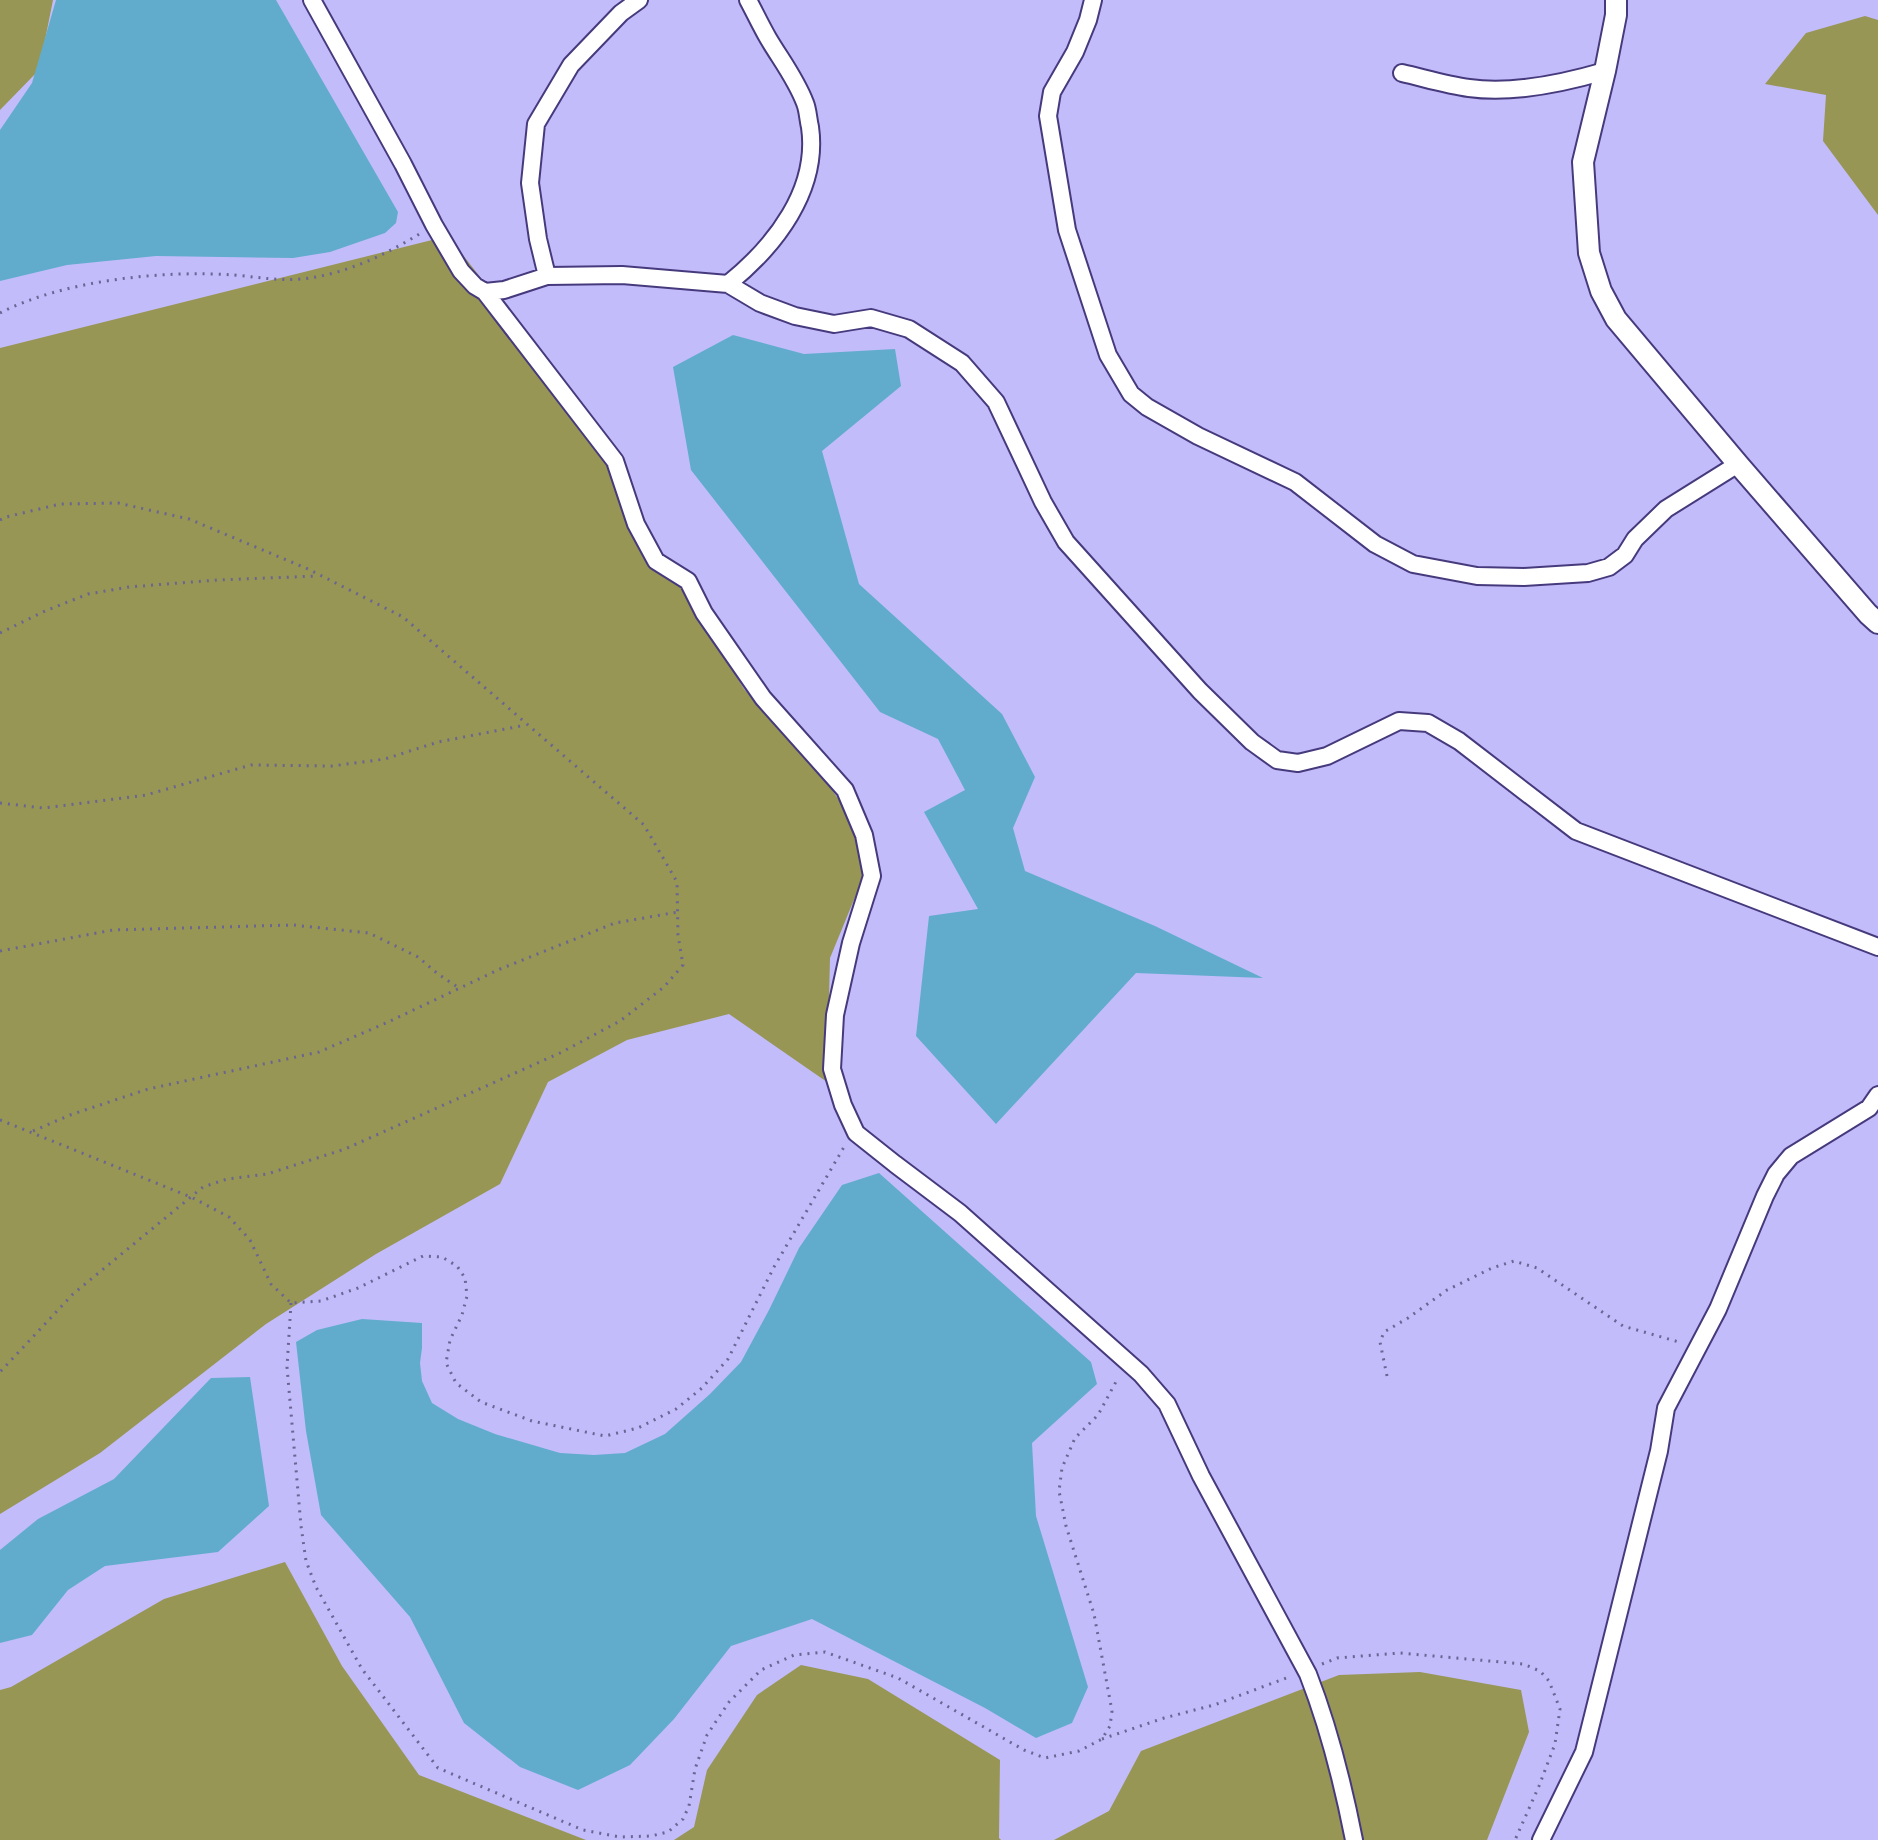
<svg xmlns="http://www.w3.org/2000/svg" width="1878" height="1840" font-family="'Asap Condensed',sans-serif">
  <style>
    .forest { fill: #979654 }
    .water { fill: #61accd }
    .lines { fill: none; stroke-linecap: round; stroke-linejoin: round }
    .minor-casing { stroke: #463a7d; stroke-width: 20 }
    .tertiary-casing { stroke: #463a7d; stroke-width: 24 }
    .path { stroke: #6a6592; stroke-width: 3; stroke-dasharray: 2 6; stroke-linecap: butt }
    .minor { stroke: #fff; stroke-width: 16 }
    .tertiary { stroke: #fff; stroke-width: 20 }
  </style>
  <rect width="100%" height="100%" fill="#c2bcfb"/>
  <!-- forest -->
  <path class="forest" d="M 0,0 L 53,0 L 39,70 L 0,110 Z
    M 1865,16 L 1878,20 L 1878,215 L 1823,141 L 1826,95 L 1765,84 L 1806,33 Z
    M 448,236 L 527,337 L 645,526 L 744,689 L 821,774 L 874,851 L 830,958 L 827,1082 L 729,1014 L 627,1040 L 548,1082 L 500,1184 L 376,1254 L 266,1324 L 100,1453 L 0,1514 L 0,348 Z
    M 285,1562 L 342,1666 L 419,1775 L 586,1840 L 0,1840 L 0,1690 L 11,1687 L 164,1599 Z
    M 801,1665 L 868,1679 L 1000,1760 L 999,1838 L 1001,1840 L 674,1840 L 694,1827 L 707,1770 L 757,1695 Z
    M 1420,1672 L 1521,1690 L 1529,1732 L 1487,1840 L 1054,1840 L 1109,1811 L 1141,1751 L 1339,1675 Z"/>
  <!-- water -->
  <path class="water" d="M 56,0 L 276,0 L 398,212 L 396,223 L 385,233 L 330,252 L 293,258 L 156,256 L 67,265 L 0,281 L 0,130 L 32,83 Z
    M 733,335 L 804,354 L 895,349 L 901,386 L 822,451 L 859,584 L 1002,714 L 1035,777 L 1013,828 L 1025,871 L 1155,926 L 1263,978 L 1136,973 L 996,1124 L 916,1036 L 929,916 L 978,909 L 924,812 L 965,790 L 938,739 L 880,712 L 691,470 L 673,367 Z
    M 879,1173 L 1091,1362 L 1097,1384 L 1032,1443 L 1036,1516 L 1088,1687 L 1072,1723 L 1036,1738 L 985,1708 L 812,1619 L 731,1646 L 674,1719 L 630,1765 L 578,1790 L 520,1767 L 464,1723 L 410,1617 L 321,1515 L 306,1431 L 296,1342 L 317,1330 L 362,1319 L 422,1323 L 422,1348 L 420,1363 L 422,1381 L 432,1403 L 458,1419 L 495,1434 L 560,1453 L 594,1455 L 625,1453 L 665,1434 L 710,1394 L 741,1362 L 769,1310 L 799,1248 L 842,1185 Z
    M 250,1377 L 269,1506 L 218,1552 L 105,1566 L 68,1590 L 32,1635 L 0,1643 L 0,1550 L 38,1519 L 114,1479 L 211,1378 Z"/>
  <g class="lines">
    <!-- minor casing -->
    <g class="minor-casing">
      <path id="minor" d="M 312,0 L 403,164 L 434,225 L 461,271 L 475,286 L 485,292 L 504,290 L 547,276 L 622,275 L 728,284 L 760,303 L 795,316 L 834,324 L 871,318 L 909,329 L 962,363 L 996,402 L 1043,502 L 1066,542 L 1200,691 L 1252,742 L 1277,760 L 1298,763 L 1327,756 L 1399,721 L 1428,723 L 1459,741 L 1576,831 L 1878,947
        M 1093,0 L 1088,20 L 1075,52 L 1052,92 L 1048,116 L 1067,230 L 1108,355 L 1131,394 L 1147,407 L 1198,436 L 1295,482 L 1375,544 L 1413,564 L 1477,576 L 1524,577 L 1588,573 L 1609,567 L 1625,555 L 1635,539 L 1666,509 L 1738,464
        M 1402,73 C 1424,78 1447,85 1469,88 C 1511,94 1564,83 1605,71
        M 547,276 L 538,239 L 530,183 L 536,124 L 571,65 L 621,13 L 639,0
        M 728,284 C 775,246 819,190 810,127 C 808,119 808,110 805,103 C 796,79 781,60 768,38 C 761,26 755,13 748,0
        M 485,292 L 615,461 L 636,524 L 656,561 L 688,581 L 704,613 L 763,698 L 845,790 L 864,835 L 872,876 L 851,943 L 835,1015 L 832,1069 L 843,1105 L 856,1133 L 895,1164 L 960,1213 L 1141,1374 L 1167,1404 L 1201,1476 L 1308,1674 C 1329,1728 1343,1784 1354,1840
        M 1541,1840 L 1584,1752 L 1659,1451 L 1666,1408 L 1718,1309 L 1765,1196 L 1776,1174 L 1791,1156 L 1869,1108 L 1878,1095"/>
    </g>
    <!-- tertiary casing -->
    <g class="tertiary-casing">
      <path id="tertiary" d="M 1616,0 L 1616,15 L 1605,71 L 1583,162 L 1589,253 L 1601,291 L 1616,319 L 1738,464 L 1868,614 L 1878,623"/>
    </g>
    <!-- path -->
    <path class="path" d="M 0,313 C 64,280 163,270 234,275 C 257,277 278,281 301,279 C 344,275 385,255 421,233
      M 0,520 L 6,517 L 60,504 L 118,503 L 189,519 L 308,569 L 403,617 L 644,825 L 677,882 L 678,935 L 683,965 L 664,987 L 620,1021 L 560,1053 L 345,1149 L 267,1174 L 227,1179 L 203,1187 L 73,1294 L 0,1372
      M 0,633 L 45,611 L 88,594 L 129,587 L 217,580 L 318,576
      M 0,803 L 43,808 L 146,795 L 251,765 L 332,766 L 385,759 L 438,742 L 526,725
      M 0,951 L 113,930 L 293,925 L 369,933 L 418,957 L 438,974 L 459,988
      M 0,1120 L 191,1197 L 229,1217 L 250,1240 L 271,1284 L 291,1303 L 321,1301 L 358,1288 L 423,1256 L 442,1257 L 457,1266 L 465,1278 L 467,1296 L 462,1315 L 450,1340 L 446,1363 L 456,1383 L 481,1402 L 532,1421 L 605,1436 L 638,1428 L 676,1409 L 702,1388 L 728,1359 L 774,1267 L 844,1147
      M 33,1131 L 70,1115 L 148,1089 L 319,1052 L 386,1023 L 500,969 L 615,923 L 678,912
      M 291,1303 L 287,1367 L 301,1526 L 306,1561 L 316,1587 L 362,1669 L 438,1768 L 583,1830 L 620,1837 L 651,1836 L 668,1832 L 683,1819 L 689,1806 L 695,1769 L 707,1735 L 729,1702 L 761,1670 L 794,1655 L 825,1652 L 898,1678 L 1024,1750 L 1045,1758 L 1079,1751 L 1102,1739 L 1110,1726 L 1112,1711 L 1094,1614 L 1066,1526 L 1059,1491 L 1062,1468 L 1075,1438 L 1098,1415 L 1118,1378
      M 1387,1376 L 1380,1342 L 1384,1332 L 1408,1318 L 1447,1290 L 1492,1268 L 1514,1261 L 1537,1268 L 1623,1326 L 1679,1342
      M 1322,1664 L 1337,1658 L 1400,1653 L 1523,1664 L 1540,1671 L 1549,1681 L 1560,1709 L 1555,1744 L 1539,1786 L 1515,1840
      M 1102,1739 L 1164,1718 L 1214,1705 L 1289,1677"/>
    <!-- minor -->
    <use href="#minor" class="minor"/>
    <!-- tertiary -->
    <use href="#tertiary" class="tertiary"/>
  </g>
</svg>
